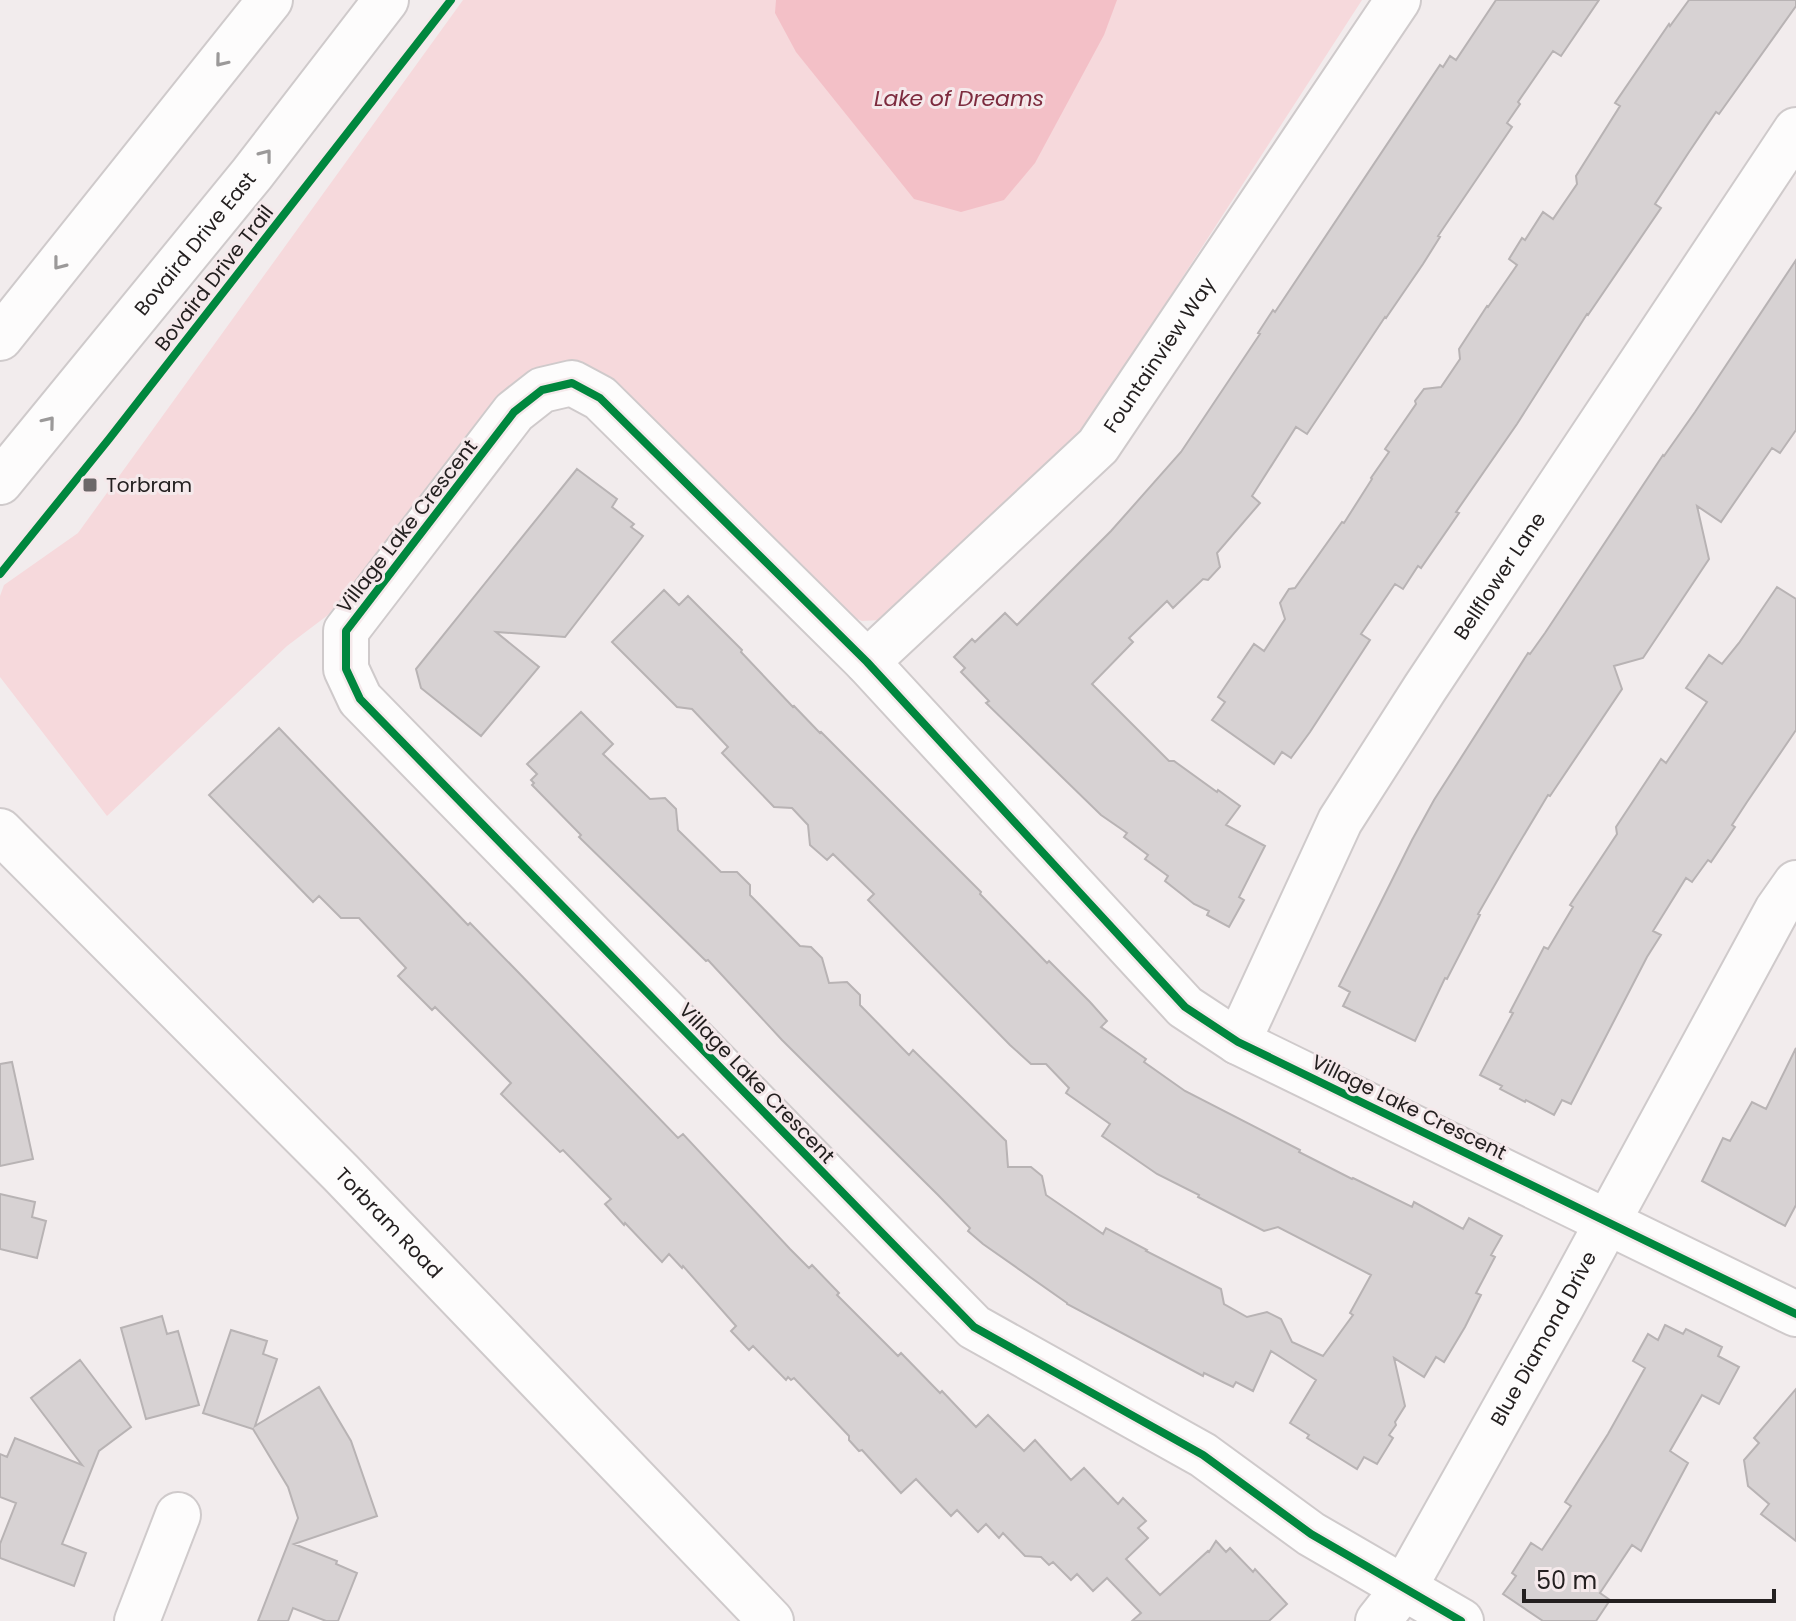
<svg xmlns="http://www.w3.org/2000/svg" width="1796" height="1621" font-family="Poppins,sans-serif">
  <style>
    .green { fill: #f6d9dc }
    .water { fill: #f3c0c7 }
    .building { fill: #d7d2d3; stroke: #b8b3b4; stroke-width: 2 }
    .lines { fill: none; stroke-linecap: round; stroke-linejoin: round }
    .minor-casing { stroke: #cfcacb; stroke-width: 48 }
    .major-casing { stroke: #cfcacb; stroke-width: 48 }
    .minor { stroke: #fdfcfc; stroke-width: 44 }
    .major { stroke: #fdfcfc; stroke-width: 44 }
    .cycleway-casing { stroke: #f5e9eb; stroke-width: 13 }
    .cycleway { stroke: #00873e; stroke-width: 8 }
    .oneway { stroke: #9b9999 }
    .poi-dot { fill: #6c6768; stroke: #f5e9eb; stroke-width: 3 }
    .labels { text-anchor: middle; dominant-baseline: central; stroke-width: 6; stroke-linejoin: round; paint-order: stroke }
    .street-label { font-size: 20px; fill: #242020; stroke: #f5e9eb }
    .poi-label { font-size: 20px; fill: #242020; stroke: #f5e9eb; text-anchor: start }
    .water-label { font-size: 22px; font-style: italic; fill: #7d2b3e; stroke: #f5e9eb }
  </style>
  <rect width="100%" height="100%" fill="#f2eced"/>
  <!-- green -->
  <path class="green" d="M 463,0 L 1362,0 L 1092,417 L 1066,451 L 880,620 L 862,621 L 853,617 L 604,376 L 513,389 L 328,615 L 287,646 L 107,816 L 0,677 L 0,596 L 4,585 L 78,533 Z"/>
  <!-- water -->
  <path class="water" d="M 776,0 L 1117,0 L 1104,35 L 1035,163 L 1004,200 L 961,212 L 914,199 L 796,52 L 775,13 Z"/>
  <!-- building -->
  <path class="building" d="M 1496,0 L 1599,0 L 1561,56 L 1553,51 L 1518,102 L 1520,104 L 1507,123 L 1512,127 L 1438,236 L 1440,237 L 1423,264 L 1386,318 L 1385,317 L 1307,434 L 1296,427 L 1252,496 L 1260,503 L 1217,553 L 1220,567 L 1208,580 L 1203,579 L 1173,608 L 1167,601 L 1129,638 L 1133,642 L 1092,684 L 1169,761 L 1174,761 L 1217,792 L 1218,790 L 1240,806 L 1226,825 L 1265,846 L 1239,897 L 1244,900 L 1229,927 L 1207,915 L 1209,911 L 1194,904 L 1165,881 L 1168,876 L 1145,859 L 1148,855 L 1124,837 L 1127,833 L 1101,815 L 986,703 L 989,701 L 961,672 L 965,668 L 954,657 L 972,639 L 975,642 L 1005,613 L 1017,625 L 1111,531 L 1181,452 L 1260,334 L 1258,333 L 1273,310 L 1275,312 L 1440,65 L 1443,67 L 1450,56 L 1456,60 Z
    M 1689,0 L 1796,0 L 1796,6 L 1719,114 L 1716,112 L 1689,152 L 1655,204 L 1661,208 L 1588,315 L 1587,314 L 1517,424 L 1456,512 L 1459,513 L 1421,568 L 1418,566 L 1403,589 L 1395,584 L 1361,634 L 1370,640 L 1310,732 L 1291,758 L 1282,752 L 1274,764 L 1212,720 L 1225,702 L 1218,697 L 1254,644 L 1264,651 L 1285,619 L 1280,603 L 1289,589 L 1295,588 L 1342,522 L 1344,523 L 1372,479 L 1371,478 L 1389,452 L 1385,449 L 1416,404 L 1415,401 L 1424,389 L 1441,387 L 1460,359 L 1459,349 L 1487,306 L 1488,307 L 1517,265 L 1509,259 L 1522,238 L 1525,240 L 1543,212 L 1553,219 L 1577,184 L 1576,176 L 1620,106 L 1615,103 L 1669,24 L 1670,26 Z
    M 1796,260 L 1796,430 L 1780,453 L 1772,448 L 1721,522 L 1697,506 L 1709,559 L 1643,658 L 1614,666 L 1622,689 L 1550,796 L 1548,795 L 1512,855 L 1478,914 L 1480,915 L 1447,979 L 1445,978 L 1415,1041 L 1343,1006 L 1350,992 L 1339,986 L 1412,840 L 1434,800 L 1528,653 L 1530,654 L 1545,633 L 1663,455 L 1664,456 L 1695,412 Z
    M 577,469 L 617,499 L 612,507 L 634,524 L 631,527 L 643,536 L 565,637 L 496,632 L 539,667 L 481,736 L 421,688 L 416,669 Z
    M 1777,587 L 1796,599 L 1796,730 L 1747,802 L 1732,825 L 1735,827 L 1711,862 L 1708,860 L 1692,882 L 1686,878 L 1653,931 L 1661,935 L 1647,957 L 1571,1104 L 1562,1100 L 1554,1115 L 1526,1100 L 1525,1102 L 1500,1089 L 1502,1086 L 1480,1075 L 1513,1013 L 1510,1012 L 1544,947 L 1548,949 L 1573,907 L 1570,905 L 1617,834 L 1616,827 L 1661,759 L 1666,763 L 1707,702 L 1686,688 L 1709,655 L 1722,664 L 1739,643 Z
    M 664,590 L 679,605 L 688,596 L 742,650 L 741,652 L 793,707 L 794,706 L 820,733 L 821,732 L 981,892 L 980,894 L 1047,963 L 1049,961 L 1090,1002 L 1107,1021 L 1101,1027 L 1146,1059 L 1144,1062 L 1185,1091 L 1300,1150 L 1299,1152 L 1352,1179 L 1353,1178 L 1412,1207 L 1414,1202 L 1463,1229 L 1469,1218 L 1502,1236 L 1491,1255 L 1495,1257 L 1476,1293 L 1481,1295 L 1465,1327 L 1444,1362 L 1436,1357 L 1424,1377 L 1394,1358 L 1405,1406 L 1395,1422 L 1396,1425 L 1389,1435 L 1393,1438 L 1377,1464 L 1364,1457 L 1357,1469 L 1307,1438 L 1309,1435 L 1290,1423 L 1316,1380 L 1271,1351 L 1253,1391 L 1236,1382 L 1233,1387 L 1204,1373 L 1203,1376 L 1067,1304 L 1067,1303 L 983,1244 L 968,1231 L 970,1228 L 938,1195 L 782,1040 L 708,960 L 706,961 L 579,837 L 581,835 L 532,785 L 534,783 L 531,780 L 537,774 L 527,764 L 581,712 L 613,744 L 603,754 L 650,799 L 665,798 L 676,809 L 678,830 L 721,872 L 737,872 L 750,885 L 750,895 L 800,946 L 811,947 L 822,958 L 829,983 L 847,982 L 860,995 L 860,1005 L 909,1055 L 913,1050 L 1006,1141 L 1008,1167 L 1031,1167 L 1042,1176 L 1046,1195 L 1103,1234 L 1106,1228 L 1147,1250 L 1146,1251 L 1221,1289 L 1224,1304 L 1247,1317 L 1267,1312 L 1281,1319 L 1292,1342 L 1323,1356 L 1353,1315 L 1350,1313 L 1371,1275 L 1278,1227 L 1264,1231 L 1198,1197 L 1199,1195 L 1157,1174 L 1102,1136 L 1110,1124 L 1066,1093 L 1069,1088 L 1046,1064 L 1031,1064 L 1010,1045 L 868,900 L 874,894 L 833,854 L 827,860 L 810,845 L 808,825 L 792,808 L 774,807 L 722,753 L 728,747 L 692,709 L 677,707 L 612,642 Z
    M 279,728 L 468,925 L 470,923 L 518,972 L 678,1138 L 683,1134 L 790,1249 L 809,1268 L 812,1265 L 839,1293 L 837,1295 L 898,1356 L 901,1353 L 940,1393 L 942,1391 L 976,1427 L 988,1415 L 1024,1451 L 1035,1440 L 1071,1480 L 1084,1468 L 1118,1504 L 1123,1498 L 1146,1521 L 1138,1528 L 1148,1538 L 1126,1559 L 1160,1595 L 1208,1551 L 1209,1552 L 1216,1541 L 1226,1552 L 1230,1548 L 1253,1572 L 1255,1569 L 1287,1604 L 1269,1621 L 1132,1621 L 1141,1613 L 1107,1578 L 1093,1591 L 1077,1574 L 1071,1580 L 1053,1562 L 1049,1565 L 1041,1557 L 1025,1556 L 1003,1533 L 999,1538 L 986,1524 L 978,1532 L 957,1510 L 951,1516 L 916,1479 L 901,1493 L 862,1450 L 859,1451 L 849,1440 L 849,1436 L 794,1378 L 791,1380 L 788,1377 L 786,1380 L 753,1346 L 749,1350 L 731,1331 L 736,1326 L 683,1266 L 682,1268 L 669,1254 L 662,1262 L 625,1223 L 624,1225 L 605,1204 L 611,1199 L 563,1150 L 560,1152 L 501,1094 L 511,1083 L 435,1007 L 432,1010 L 398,976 L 406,968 L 359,918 L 341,918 L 319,896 L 313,902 L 209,795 Z
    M 1796,1048 L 1796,1205 L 1785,1226 L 1702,1181 L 1723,1138 L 1730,1141 L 1752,1102 L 1766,1109 Z
    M 12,1062 L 33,1159 L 0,1166 L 0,1064 Z
    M 0,1194 L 35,1202 L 32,1217 L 46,1221 L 37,1258 L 0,1249 Z
    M 162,1316 L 167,1334 L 178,1331 L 199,1405 L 146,1419 L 121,1328 Z
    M 1665,1325 L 1683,1334 L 1686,1329 L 1722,1347 L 1718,1356 L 1739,1367 L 1719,1404 L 1702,1395 L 1670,1451 L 1688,1463 L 1641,1551 L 1632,1545 L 1600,1593 L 1610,1600 L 1596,1621 L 1543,1621 L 1503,1594 L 1516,1576 L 1512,1573 L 1531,1543 L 1542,1550 L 1571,1506 L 1565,1502 L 1608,1434 L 1645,1368 L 1633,1361 L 1648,1334 L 1658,1340 Z
    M 231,1330 L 267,1341 L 263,1354 L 277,1359 L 255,1426 L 319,1387 L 351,1441 L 377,1516 L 294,1544 L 337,1561 L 336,1564 L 357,1573 L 338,1621 L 326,1621 L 293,1608 L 288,1621 L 258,1621 L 298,1518 L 288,1487 L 253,1429 L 203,1413 Z
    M 80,1360 L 131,1427 L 99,1451 L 62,1544 L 86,1553 L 74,1586 L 0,1558 L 0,1544 L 16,1503 L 0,1497 L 0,1454 L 7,1457 L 15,1438 L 82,1465 L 31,1398 Z
    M 1796,1389 L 1796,1541 L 1761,1514 L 1769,1504 L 1748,1486 L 1744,1460 L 1759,1443 L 1754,1438 Z"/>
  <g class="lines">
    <!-- minor casing -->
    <g class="minor-casing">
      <g id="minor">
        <path id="s1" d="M 867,662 L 1098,446 L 1398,0"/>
        <path id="s2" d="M 1238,1042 L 1340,821 L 1425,688 L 1796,130"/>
        <path d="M 137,1621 L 178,1515"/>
        <path id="s3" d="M 1378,1621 L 1404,1588 L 1562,1306 L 1777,910 L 1796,883"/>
        <path d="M 1461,1621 L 1311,1534 L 1203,1455 L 974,1327 L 360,699 L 346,669 L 346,631 L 514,412 L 542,390 L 572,383 L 600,398 L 867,662 L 1185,1007 L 1238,1042 L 1796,1314"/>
      </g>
    </g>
    <!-- major casing -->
    <g class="major-casing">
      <g id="major">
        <path d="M 0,338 L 270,0"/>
        <path id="s4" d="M 0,482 L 252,174 L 386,0"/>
        <path id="s5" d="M 0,831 L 341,1173 L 771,1621"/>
      </g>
    </g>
    <!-- minor -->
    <use href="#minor" class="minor"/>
    <!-- major -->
    <use href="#major" class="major"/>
    <!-- cycleway casing -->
    <g class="cycleway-casing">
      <path id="cycleway" d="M 0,574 L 109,439 L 451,0
        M 1461,1621 L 1311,1534 L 1203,1455 L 974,1327 L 360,699 L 346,669 L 346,631 L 514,412 L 542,390 L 572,383 L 600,398 L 867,662 L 1185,1007 L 1238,1042 L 1796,1314"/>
    </g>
    <!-- cycleway -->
    <use href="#cycleway" class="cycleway"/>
  </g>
  <!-- one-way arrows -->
  <defs><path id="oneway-chevron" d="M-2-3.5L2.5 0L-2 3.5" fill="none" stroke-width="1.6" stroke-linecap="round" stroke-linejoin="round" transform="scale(2)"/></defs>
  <g class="oneway">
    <use href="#oneway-chevron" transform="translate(221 61) rotate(129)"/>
    <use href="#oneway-chevron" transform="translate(266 155) rotate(-52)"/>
    <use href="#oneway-chevron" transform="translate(59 264) rotate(128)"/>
    <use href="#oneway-chevron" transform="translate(49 422) rotate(-51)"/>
  </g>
  <!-- markers -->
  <rect class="poi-dot" x="82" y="477" width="16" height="16" rx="4"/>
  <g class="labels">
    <!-- street labels -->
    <g class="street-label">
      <text stroke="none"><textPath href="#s4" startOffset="308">Bovaird Drive East</textPath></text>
      <text transform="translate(214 278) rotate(-52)">Bovaird Drive Trail</text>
      <text stroke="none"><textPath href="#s1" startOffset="426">Fountainview Way</textPath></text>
      <text transform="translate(407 526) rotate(-52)">Village Lake Crescent</text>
      <text stroke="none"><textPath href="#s2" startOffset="536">Bellflower Lane</textPath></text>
      <text transform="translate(757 1083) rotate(46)">Village Lake Crescent</text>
      <text transform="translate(1409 1107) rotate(26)">Village Lake Crescent</text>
      <text stroke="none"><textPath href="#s5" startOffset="552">Torbram Road</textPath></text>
      <text stroke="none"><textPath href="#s3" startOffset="328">Blue Diamond Drive</textPath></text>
    </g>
    <!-- poi labels -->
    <g class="poi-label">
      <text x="106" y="485">Torbram</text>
    </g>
    <!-- water labels -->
    <g class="water-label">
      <text x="959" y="98">Lake of Dreams</text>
    </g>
  </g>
  <!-- scale -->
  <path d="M1524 1589v12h250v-12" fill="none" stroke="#242020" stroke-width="4"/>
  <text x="1536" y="1589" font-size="24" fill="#242020" stroke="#f5e9eb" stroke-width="6" paint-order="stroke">50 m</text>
</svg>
